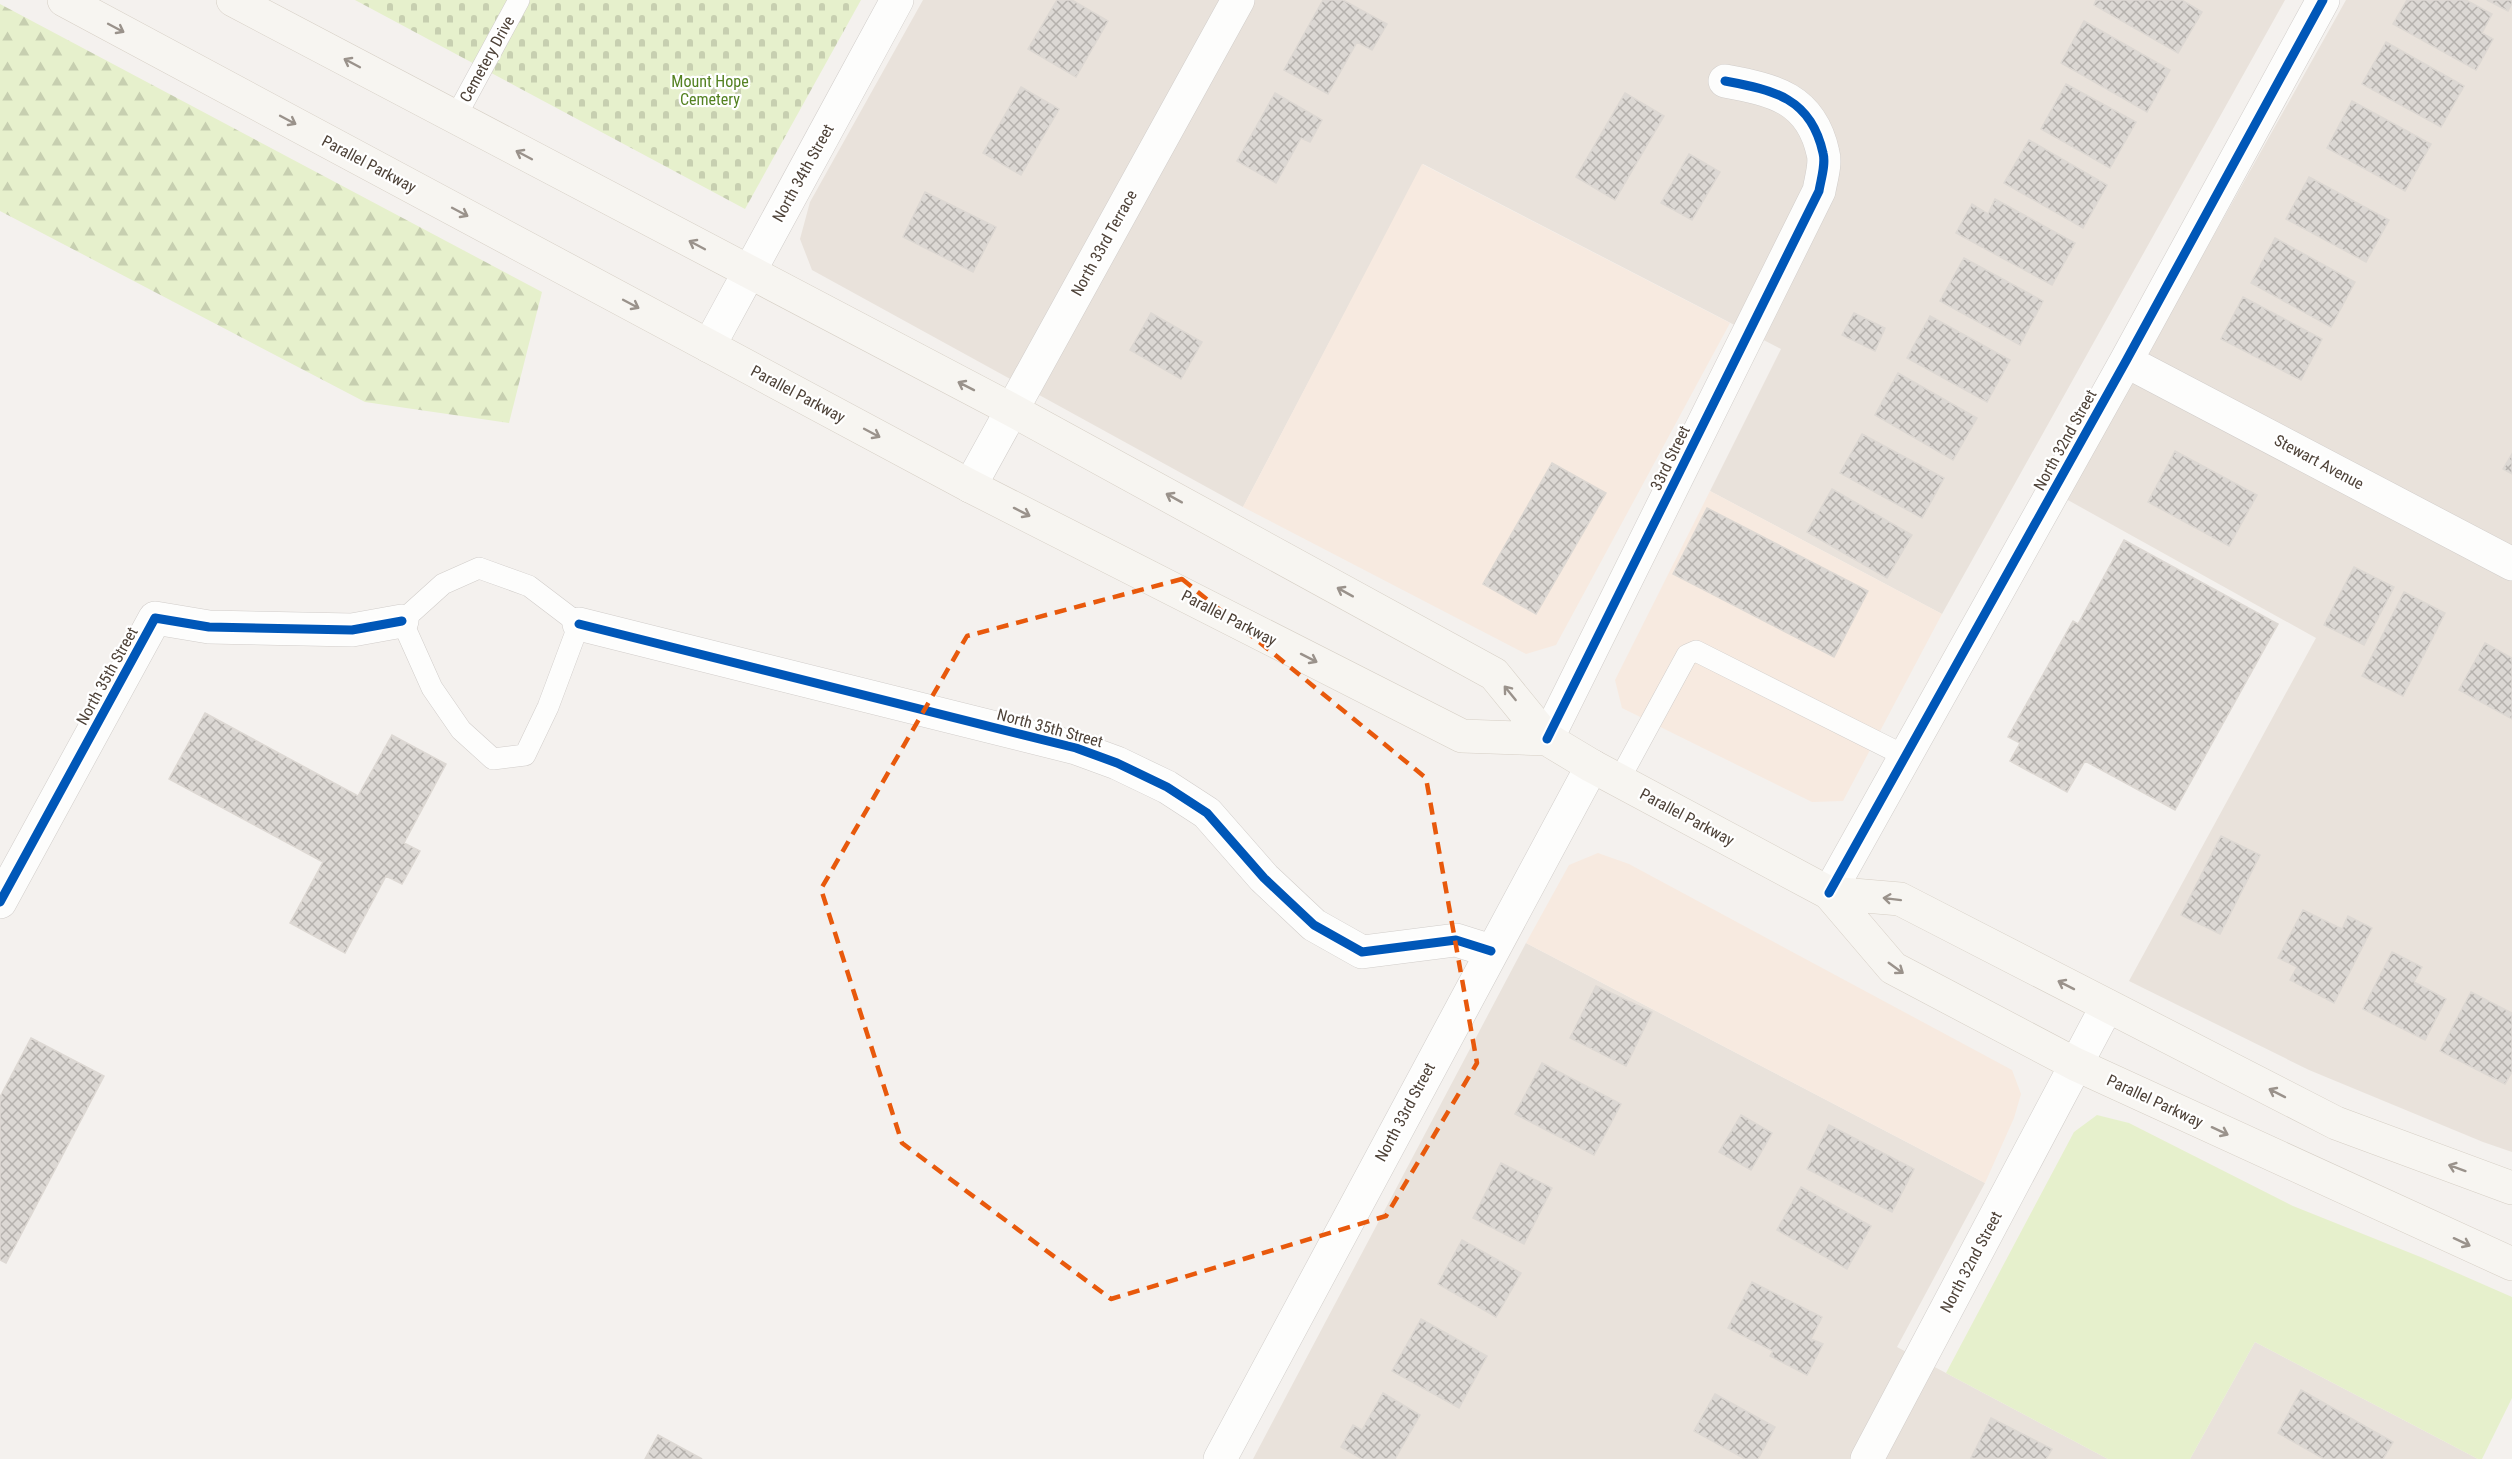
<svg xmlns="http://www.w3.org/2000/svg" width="2512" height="1459" font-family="'Roboto Condensed',sans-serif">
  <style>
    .residential { fill: #e9e2db }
    .commercial { fill: #f7eae0 }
    .grass { fill: #e6f0cc }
    .forest { fill: url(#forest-firs) }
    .cemetery { fill: url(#cemetery-stones) }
    .building { fill: url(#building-cross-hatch); stroke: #ddd8d3; stroke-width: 1.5 }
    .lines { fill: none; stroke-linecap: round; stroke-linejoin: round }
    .service-casing { stroke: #d1cdca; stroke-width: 22 }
    .minor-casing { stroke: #d1cdca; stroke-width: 34 }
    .secondary-casing { stroke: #d6cfc5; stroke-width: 34 }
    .service { stroke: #fdfdfc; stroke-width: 21 }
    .minor { stroke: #fdfdfc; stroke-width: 33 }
    .secondary { stroke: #f7f5f1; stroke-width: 33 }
    .cycleway-casing { stroke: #fff; stroke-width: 13 }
    .cycleway { stroke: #0057b8; stroke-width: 9 }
    .oneway { stroke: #9a928b }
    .marked { fill: none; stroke: #e8590c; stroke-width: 4.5; stroke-dasharray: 12 8; stroke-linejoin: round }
    .labels { text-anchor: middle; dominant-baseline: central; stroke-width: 4.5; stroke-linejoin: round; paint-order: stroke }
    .street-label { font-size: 16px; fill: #4d4137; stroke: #fff }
    .park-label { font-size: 16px; fill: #538121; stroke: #fff }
  </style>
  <defs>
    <pattern id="forest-firs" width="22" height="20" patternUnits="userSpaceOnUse" patternTransform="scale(1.5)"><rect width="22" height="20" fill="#e6f0cc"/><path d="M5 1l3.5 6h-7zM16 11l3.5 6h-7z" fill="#c7cfb0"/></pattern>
    <pattern id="cemetery-stones" width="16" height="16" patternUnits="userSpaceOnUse" patternTransform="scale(1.5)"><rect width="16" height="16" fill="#e6f0cc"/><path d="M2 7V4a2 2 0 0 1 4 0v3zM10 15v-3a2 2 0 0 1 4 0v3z" fill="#c7cfb0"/></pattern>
    <pattern id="building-cross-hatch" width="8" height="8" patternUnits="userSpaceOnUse" patternTransform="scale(1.5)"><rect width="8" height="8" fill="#dcd8d4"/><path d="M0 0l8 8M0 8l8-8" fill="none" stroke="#b5b1ad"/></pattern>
  </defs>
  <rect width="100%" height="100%" fill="#f4f1ee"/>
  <!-- residential -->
  <path class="residential" d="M 923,0 L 2285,0 L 1942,614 L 1710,491 L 1781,349 L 1423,164 L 1243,507 L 812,270 L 800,239 L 810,202 Z
    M 2346,0 L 2512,0 L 2512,1152 L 2483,1142 L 2309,1070 L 2129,981 L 2316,638 L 2066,499 Z
    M 1526,943 L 1985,1183 L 1897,1347 L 2108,1459 L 1253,1459 Z
    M 2255,1342 L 2478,1459 L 2190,1459 Z"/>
  <!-- commercial -->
  <path class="commercial" d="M 1422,164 L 1730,323 L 1556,645 L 1526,654 L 1243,507 Z
    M 1710,491 L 1942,614 L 1843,801 L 1812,802 L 1622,708 L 1615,680 Z
    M 1598,853 L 1629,864 L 2012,1070 L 2021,1094 L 2014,1118 L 1985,1183 L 1526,943 L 1569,865 Z"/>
  <!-- grass -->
  <path class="grass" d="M 2097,1115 L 2129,1123 L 2293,1206 L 2423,1258 L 2512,1297 L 2512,1398 L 2482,1459 L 2478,1459 L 2255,1342 L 2190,1459 L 2108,1459 L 1946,1373 L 2074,1132 Z"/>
  <!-- forest -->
  <path class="forest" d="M 0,4 L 542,292 L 509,423 L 365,402 L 0,211 Z"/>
  <!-- cemetery -->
  <path class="cemetery" d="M 355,0 L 861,0 L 745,209 Z"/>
  <!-- building -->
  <path class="building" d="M 1057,0 L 1072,0 L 1108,21 L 1076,77 L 1028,49 Z
    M 1323,0 L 1343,0 L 1387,24 L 1372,50 L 1357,42 L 1328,94 L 1284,70 Z
    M 2096,0 L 2182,0 L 2202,12 L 2178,53 L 2094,5 Z
    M 2407,0 L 2466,0 L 2492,14 L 2482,33 L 2493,39 L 2476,70 L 2393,24 Z
    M 2487,0 L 2512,0 L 2512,3 L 2508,11 Z
    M 2084,21 L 2170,70 L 2147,112 L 2061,63 Z
    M 2386,42 L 2464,86 L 2441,127 L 2362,84 Z
    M 2066,84 L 2136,122 L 2110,168 L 2041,129 Z
    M 1021,87 L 1059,109 L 1021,175 L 983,153 Z
    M 1275,93 L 1322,120 L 1310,142 L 1301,138 L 1276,183 L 1237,161 Z
    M 1625,93 L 1664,116 L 1615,200 L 1576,177 Z
    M 2352,101 L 2431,144 L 2405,191 L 2327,148 Z
    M 2029,140 L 2107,185 L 2083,228 L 2004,183 Z
    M 1689,154 L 1720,172 L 1692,220 L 1661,203 Z
    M 2309,177 L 2389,220 L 2366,262 L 2286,219 Z
    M 925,192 L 996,227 L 973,272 L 903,237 Z
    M 1995,199 L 2075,243 L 2052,285 L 1956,233 L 1972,204 L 1988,214 Z
    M 2275,238 L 2355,282 L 2331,327 L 2251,283 Z
    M 1964,258 L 2043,301 L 2020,345 L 1940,301 Z
    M 2243,297 L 2322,339 L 2301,380 L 2221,339 Z
    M 1151,313 L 1202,342 L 1181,379 L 1130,350 Z
    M 1854,313 L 1885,328 L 1875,351 L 1842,335 Z
    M 1930,316 L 2010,360 L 1987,402 L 1907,358 Z
    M 1898,373 L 1977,418 L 1953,460 L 1875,415 Z
    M 1862,434 L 1944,478 L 1922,518 L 1840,473 Z
    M 2175,451 L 2257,495 L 2229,546 L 2148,502 Z
    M 2512,454 L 2512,474 L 2503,469 Z
    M 1552,463 L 1606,493 L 1536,614 L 1483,584 Z
    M 1832,489 L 1912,535 L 1887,578 L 1807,532 Z
    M 1707,508 L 1868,591 L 1834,657 L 1673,574 Z
    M 2124,540 L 2278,624 L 2175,810 L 2085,761 L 2067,792 L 2010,761 L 2020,743 L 2008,737 L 2073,621 L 2078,624 Z
    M 2354,567 L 2394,587 L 2364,645 L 2324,625 Z
    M 2404,592 L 2445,613 L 2403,696 L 2362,676 Z
    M 2485,643 L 2512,658 L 2512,719 L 2459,690 Z
    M 205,713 L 358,796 L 392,735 L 446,764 L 404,843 L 420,851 L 402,884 L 386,876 L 345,953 L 290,923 L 323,862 L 169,779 Z
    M 2221,836 L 2260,855 L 2220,934 L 2181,915 Z
    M 2303,910 L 2342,929 L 2348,916 L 2372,928 L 2334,1003 L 2290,980 L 2297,967 L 2278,958 Z
    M 2392,952 L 2422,967 L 2414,982 L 2446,999 L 2425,1040 L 2363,1009 Z
    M 1596,986 L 1652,1012 L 1626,1066 L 1570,1038 Z
    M 2471,992 L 2512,1013 L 2512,1072 L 2505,1084 L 2440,1051 Z
    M 31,1038 L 104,1076 L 6,1263 L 0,1260 L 0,1097 Z
    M 1542,1063 L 1621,1104 L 1594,1155 L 1515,1114 Z
    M 1741,1115 L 1772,1133 L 1751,1170 L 1719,1152 Z
    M 1829,1125 L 1914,1169 L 1892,1212 L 1807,1169 Z
    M 1501,1163 L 1552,1188 L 1524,1244 L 1473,1218 Z
    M 1801,1187 L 1871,1226 L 1847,1269 L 1777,1230 Z
    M 1462,1240 L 1521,1273 L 1496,1317 L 1438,1284 Z
    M 1752,1282 L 1822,1317 L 1811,1339 L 1823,1344 L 1807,1375 L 1770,1356 L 1773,1351 L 1728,1328 Z
    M 1421,1319 L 1487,1356 L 1459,1408 L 1392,1371 Z
    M 2301,1390 L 2393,1442 L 2383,1459 L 2324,1459 L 2278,1433 Z
    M 1383,1393 L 1420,1415 L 1395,1459 L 1362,1459 L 1341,1447 L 1353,1425 L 1362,1430 Z
    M 1715,1394 L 1775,1427 L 1758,1459 L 1745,1459 L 1694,1431 Z
    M 1991,1418 L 2052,1449 L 2046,1459 L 1971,1458 Z
    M 658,1435 L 702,1459 L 645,1459 Z"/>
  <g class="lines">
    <!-- service casing -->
    <g class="service-casing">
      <path id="service" d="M 455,118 L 519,0
        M 479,568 L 529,586 L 579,624 L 548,707 L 525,755 L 493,759 L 461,730 L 432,688 L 402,621 L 443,584 Z
        M 1619,780 L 1687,655 L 1696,651 L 1905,756"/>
    </g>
    <!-- minor casing -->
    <g class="minor-casing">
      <path id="minor" d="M 709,346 L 897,0
        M 2126,361 L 2512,564
        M 970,486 L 1238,0
        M 579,624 L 1076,748 L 1117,763 L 1167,787 L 1207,813 L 1264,878 L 1314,925 L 1362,952 L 1456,940 L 1491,951
        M 1547,739 L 1819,191 C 1821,179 1826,164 1823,153 C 1811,98 1774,90 1725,81
        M 1829,893 L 2126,361 L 2323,0
        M 0,902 L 155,618 L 209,627 L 352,630 L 402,621
        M 1220,1459 L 1592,766
        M 1867,1459 L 2107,1006"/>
    </g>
    <!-- secondary casing -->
    <g class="secondary-casing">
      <path id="secondary" d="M 64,0 L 970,486 L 1462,736 L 1547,739
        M 233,0 L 1012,410 L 1494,674 L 1547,739 L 1592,766 L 1829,893 L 1893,968 L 2075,1064 L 2512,1264
        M 1829,893 L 1900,899 L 2336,1123 L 2512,1188"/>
    </g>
    <!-- service -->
    <use href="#service" class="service"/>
    <!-- minor -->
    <use href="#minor" class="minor"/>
    <!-- secondary -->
    <use href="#secondary" class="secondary"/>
    <!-- cycleway casing -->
    <g class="cycleway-casing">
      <path id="cycleway" d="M 579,624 L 1076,748 L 1117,763 L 1167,787 L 1207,813 L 1264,878 L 1314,925 L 1362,952 L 1456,940 L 1491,951
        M 1547,739 L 1819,191 C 1821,179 1826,164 1823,153 C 1811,98 1774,90 1725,81
        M 1829,893 L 2126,361 L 2323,0
        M 0,902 L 155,618 L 209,627 L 352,630 L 402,621"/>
    </g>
    <!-- cycleway -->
    <use href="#cycleway" class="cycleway"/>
  </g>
  <!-- one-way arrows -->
  <defs><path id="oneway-shaft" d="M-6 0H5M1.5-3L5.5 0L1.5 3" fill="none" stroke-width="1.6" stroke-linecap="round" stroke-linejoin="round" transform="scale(1.5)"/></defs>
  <g class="oneway">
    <use href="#oneway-shaft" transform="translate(116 28) rotate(28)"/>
    <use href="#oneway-shaft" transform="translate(352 63) rotate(-152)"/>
    <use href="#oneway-shaft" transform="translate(288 120) rotate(28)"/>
    <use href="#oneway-shaft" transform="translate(524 155) rotate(-152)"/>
    <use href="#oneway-shaft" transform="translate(460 212) rotate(28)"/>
    <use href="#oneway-shaft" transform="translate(697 245) rotate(-152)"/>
    <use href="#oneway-shaft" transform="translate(631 304) rotate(28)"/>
    <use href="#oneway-shaft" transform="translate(966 386) rotate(-153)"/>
    <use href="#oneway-shaft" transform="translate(872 433) rotate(28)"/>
    <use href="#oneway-shaft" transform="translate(1174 498) rotate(-151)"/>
    <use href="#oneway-shaft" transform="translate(1022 512) rotate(27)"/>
    <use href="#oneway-shaft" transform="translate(1345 592) rotate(-151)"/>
    <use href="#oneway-shaft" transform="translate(1309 658) rotate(27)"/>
    <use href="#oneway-shaft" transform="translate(1510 693) rotate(-129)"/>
    <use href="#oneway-shaft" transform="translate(1892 899) rotate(-173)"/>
    <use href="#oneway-shaft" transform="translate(1896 968) rotate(36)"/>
    <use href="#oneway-shaft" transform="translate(2066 985) rotate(-153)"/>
    <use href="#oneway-shaft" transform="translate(2277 1093) rotate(-153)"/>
    <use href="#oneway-shaft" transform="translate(2220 1131) rotate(25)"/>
    <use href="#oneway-shaft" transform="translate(2457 1168) rotate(-160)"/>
    <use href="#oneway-shaft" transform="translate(2462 1242) rotate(25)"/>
  </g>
  <!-- marked area -->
  <path class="marked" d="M 1182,579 L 1426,778 L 1477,1063 L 1386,1216 L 1111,1299 L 902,1143 L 821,889 L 967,636 Z"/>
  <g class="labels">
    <!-- street labels -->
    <g class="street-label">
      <text transform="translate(487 59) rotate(-61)">Cemetery Drive</text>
      <text transform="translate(369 164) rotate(28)">Parallel Parkway</text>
      <text transform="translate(803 173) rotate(-61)">North 34th Street</text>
      <text transform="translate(1104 243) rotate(-61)">North 33rd Terrace</text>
      <text transform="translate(798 394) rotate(28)">Parallel Parkway</text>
      <text transform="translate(2065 440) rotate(-61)">North 32nd Street</text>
      <text transform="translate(1670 458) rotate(-64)">33rd Street</text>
      <text transform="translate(2319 462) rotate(28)">Stewart Avenue</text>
      <text transform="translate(1229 618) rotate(27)">Parallel Parkway</text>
      <text transform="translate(107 676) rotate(-61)">North 35th Street</text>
      <text transform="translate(1050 728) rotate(15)">North 35th Street</text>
      <text transform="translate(1687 817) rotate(28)">Parallel Parkway</text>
      <text transform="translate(2155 1101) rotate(25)">Parallel Parkway</text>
      <text transform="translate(1405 1112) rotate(-62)">North 33rd Street</text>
      <text transform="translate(1971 1262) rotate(-62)">North 32nd Street</text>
    </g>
    <!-- park labels -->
    <g class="park-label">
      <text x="710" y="81">Mount Hope<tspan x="710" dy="18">Cemetery</tspan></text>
    </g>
  </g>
</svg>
